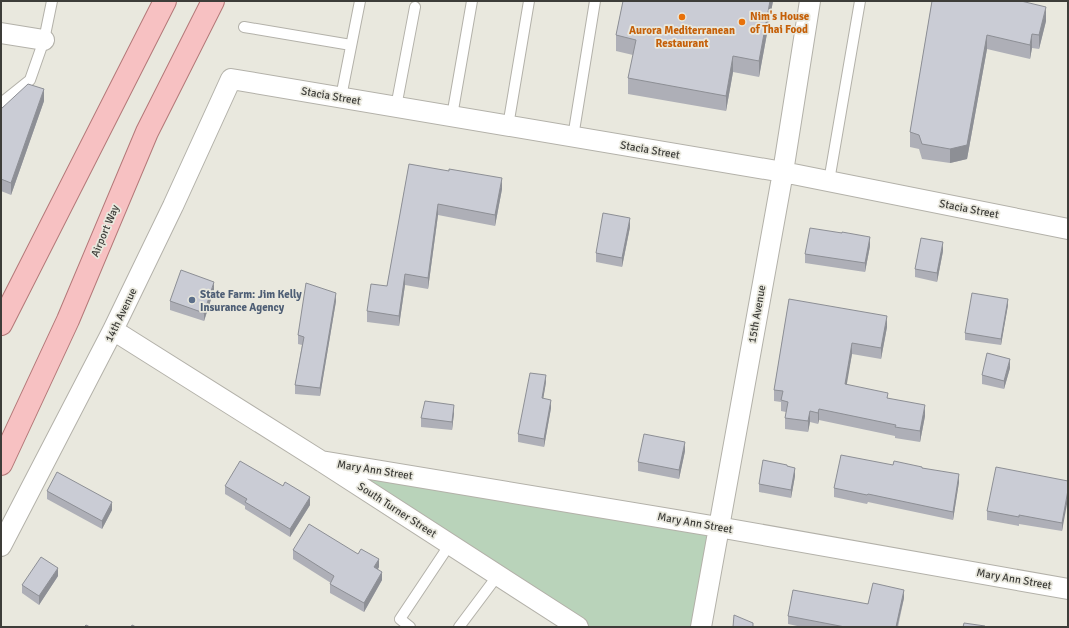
<svg xmlns="http://www.w3.org/2000/svg" width="1069" height="628" font-family="Signika,sans-serif">
  <style>
    .green { fill: #b9d3ba }
    .lines { fill: none; stroke-linecap: round; stroke-linejoin: round }
    .service-casing { stroke: #b3b1a9; stroke-width: 12 }
    .minor-casing { stroke: #b3b1a9; stroke-width: 22 }
    .primary-casing { stroke: #b37878; stroke-width: 24 }
    .service { stroke: #fff; stroke-width: 10 }
    .minor { stroke: #fff; stroke-width: 20 }
    .primary { stroke: #f7c1c2; stroke-width: 22 }
    .wall { fill: #aeafb7 }
    .shaded-wall { fill: #8d8f95 }
    .building { fill: #caccd5; stroke: #8d8f95 }
    .food-dot { fill: #e8710a; stroke: #e9e8de; stroke-width: 1.5 }
    .service-dot { fill: #5c6f8a; stroke: #e9e8de; stroke-width: 1.5 }
    .labels { text-anchor: middle; dominant-baseline: central; stroke-width: 3.5; stroke-linejoin: round; paint-order: stroke }
    .food-label { font-size: 11px; font-weight: bold; fill: #c56008; stroke: #e9e8de; text-anchor: start }
    .street-label { font-size: 11px; fill: #3d3d39; stroke: #e9e8de }
    .service-label { font-size: 11px; font-weight: bold; fill: #4e5e75; stroke: #e9e8de; text-anchor: start }
  </style>
  <rect width="100%" height="100%" fill="#e9e8de"/>
  <!-- green -->
  <path class="green" d="M 321,461 L 718,527 L 701,627 L 578,627 Z"/>
  <g class="lines">
    <!-- service casing -->
    <g class="service-casing">
      <path id="service" d="M 244,27 L 351,45
        M 341,97 L 360,1
        M 1,103 L 30,80 L 44,40 L 52,1
        M 396,107 L 415,7
        M 452,116 L 472,1
        M 508,126 L 529,1
        M 573,137 L 595,1
        M 829,181 L 860,1
        M 410,627 L 400,619 L 450,544
        M 459,627 L 498,575"/>
    </g>
    <!-- minor casing -->
    <g class="minor-casing">
      <path id="minor" d="M 1,33 L 44,40
        M 113,330 L 321,461 L 578,627
        M 321,461 L 718,527 L 1068,589
        M 1,546 L 113,330 L 173,206 L 231,79 L 783,172 L 1068,229
        M 701,627 L 783,172 L 810,1"/>
    </g>
    <!-- primary casing -->
    <g class="primary-casing">
      <path id="primary" d="M 1,324 L 165,1
        M 1,464 L 68,320 L 147,132 L 213,1"/>
    </g>
    <!-- service -->
    <use href="#service" class="service"/>
    <!-- minor -->
    <use href="#minor" class="minor"/>
    <!-- primary -->
    <use href="#primary" class="primary"/>
  </g>
  <!-- wall -->
  <path class="wall" d="M 623,1 L 773,1 L 759,77 L 733,72 L 726,111 L 628,94 L 628,78 L 633,55 L 616,51 L 616,35 Z
    M 932,1 L 1046,21 L 1039,49 L 1032,48 L 1030,59 L 987,49 L 967,159 L 950,163 L 922,159 L 919,149 L 910,147 L 910,132 Z
    M 44,101 L 11,195 L 1,191 L 1,109 Z
    M 409,164 L 502,189 L 495,226 L 438,215 L 428,289 L 405,285 L 399,326 L 367,322 L 367,311 L 387,286 Z
    M 630,227 L 622,267 L 596,262 L 596,253 Z
    M 870,246 L 865,272 L 805,263 L 805,254 Z
    M 943,251 L 937,282 L 915,277 L 915,269 Z
    M 214,290 L 204,321 L 170,310 L 170,301 Z
    M 789,299 L 887,327 L 881,359 L 852,354 L 846,384 L 888,398 L 925,416 L 920,442 L 895,438 L 895,436 L 819,420 L 818,424 L 810,422 L 808,432 L 785,429 L 785,418 L 786,412 L 781,411 L 781,402 L 774,401 L 774,390 Z
    M 336,301 L 320,396 L 295,394 L 295,385 L 302,345 L 298,344 L 298,335 Z
    M 1008,305 L 1001,345 L 965,340 L 965,333 Z
    M 1010,368 L 1004,389 L 982,384 L 982,375 Z
    M 546,382 L 543,399 L 551,408 L 544,447 L 518,442 L 518,434 Z
    M 454,413 L 452,430 L 421,427 L 421,418 Z
    M 685,451 L 679,479 L 638,471 L 638,462 Z
    M 893,465 L 922,468 L 959,482 L 953,520 L 868,502 L 867,504 L 834,497 L 834,488 Z
    M 787,466 L 795,476 L 791,498 L 759,492 L 759,484 Z
    M 1068,481 L 1062,531 L 1019,524 L 1019,526 L 987,520 L 987,511 Z
    M 225,486 L 310,505 L 290,537 L 245,509 L 245,506 L 225,494 Z
    M 47,491 L 112,510 L 102,529 L 47,499 Z
    M 293,550 L 379,567 L 378,569 L 382,580 L 364,612 L 330,593 L 330,584 L 331,583 L 293,559 Z
    M 58,576 L 39,605 L 22,593 L 22,585 Z
    M 904,598 L 898,627 L 802,627 L 788,624 L 788,616 Z"/>
  <!-- shaded-wall -->
  <path class="shaded-wall" d="M 770,1 L 773,1 L 759,77 L 759,61 Z
    M 1046,7 L 1046,21 L 1039,49 L 1039,35 Z
    M 1032,34 L 1032,48 L 1030,59 L 1030,45 Z
    M 987,35 L 987,49 L 967,159 L 950,163 L 950,149 Z
    M 733,56 L 733,72 L 726,111 L 726,96 Z
    M 44,89 L 44,101 L 11,195 L 11,183 Z
    M 502,178 L 502,189 L 495,226 L 495,215 Z
    M 438,204 L 438,215 L 428,289 L 428,278 Z
    M 630,218 L 630,227 L 622,267 L 622,258 Z
    M 870,237 L 870,246 L 865,272 L 865,263 Z
    M 943,242 L 943,251 L 937,282 L 937,273 Z
    M 405,274 L 405,285 L 399,326 L 399,316 Z
    M 214,282 L 214,290 L 204,321 L 204,313 Z
    M 336,293 L 336,301 L 320,396 L 320,388 Z
    M 1008,299 L 1008,305 L 1001,345 L 1001,339 Z
    M 887,316 L 887,327 L 881,359 L 881,348 Z
    M 852,343 L 852,354 L 845,395 L 845,384 Z
    M 1010,359 L 1010,368 L 1004,389 L 1004,381 Z
    M 546,375 L 546,382 L 542,406 L 542,398 Z
    M 551,400 L 551,408 L 544,447 L 544,439 Z
    M 454,405 L 454,413 L 452,430 L 452,422 Z
    M 925,405 L 925,416 L 920,442 L 920,431 Z
    M 819,409 L 819,420 L 818,424 L 818,413 Z
    M 810,411 L 810,422 L 808,432 L 808,421 Z
    M 685,442 L 685,451 L 679,479 L 679,470 Z
    M 795,468 L 795,476 L 791,498 L 791,490 Z
    M 959,474 L 959,482 L 953,520 L 953,512 Z
    M 1068,490 L 1068,499 L 1062,531 L 1062,523 Z
    M 310,497 L 310,505 L 290,537 L 290,529 Z
    M 112,502 L 112,510 L 102,529 L 102,521 Z
    M 379,559 L 379,567 L 374,576 L 374,567 Z
    M 58,568 L 58,576 L 39,605 L 39,596 Z
    M 382,572 L 382,580 L 364,612 L 364,603 Z
    M 904,590 L 904,598 L 897,627 L 896,627 Z"/>
  <!-- building -->
  <path class="building" d="M 623,1 L 770,1 L 759,61 L 733,56 L 726,96 L 628,78 L 636,40 L 616,35 Z
    M 932,1 L 1021,1 L 1046,7 L 1039,35 L 1032,34 L 1030,45 L 987,35 L 967,145 L 950,149 L 922,144 L 919,135 L 910,132 Z
    M 28,84 L 44,89 L 11,183 L 1,179 L 1,109 Z
    M 409,164 L 449,171 L 449,169 L 502,178 L 495,215 L 438,204 L 428,278 L 405,274 L 399,316 L 367,311 L 371,284 L 387,286 Z
    M 603,213 L 630,218 L 622,258 L 596,253 Z
    M 810,228 L 842,233 L 842,232 L 870,237 L 865,263 L 805,254 Z
    M 921,238 L 943,242 L 937,273 L 915,269 Z
    M 181,270 L 214,282 L 204,313 L 170,301 Z
    M 306,283 L 336,293 L 320,388 L 295,385 L 304,337 L 298,335 Z
    M 972,293 L 1008,299 L 1001,339 L 965,333 Z
    M 789,299 L 887,316 L 881,348 L 852,343 L 845,384 L 888,393 L 887,398 L 925,405 L 920,431 L 895,427 L 896,425 L 819,409 L 818,413 L 810,411 L 808,421 L 785,418 L 788,402 L 781,400 L 783,391 L 774,390 Z
    M 987,353 L 1010,359 L 1004,381 L 982,375 Z
    M 530,373 L 546,375 L 542,398 L 551,400 L 544,439 L 518,434 Z
    M 425,401 L 454,405 L 452,422 L 421,418 Z
    M 644,434 L 685,442 L 679,470 L 638,462 Z
    M 841,455 L 893,465 L 894,461 L 922,467 L 922,468 L 959,474 L 953,512 L 868,494 L 867,495 L 834,488 Z
    M 763,460 L 787,465 L 787,466 L 795,468 L 791,490 L 759,484 Z
    M 240,461 L 283,486 L 285,482 L 310,497 L 290,529 L 245,502 L 247,499 L 225,486 Z
    M 996,467 L 1068,481 L 1068,490 L 1062,523 L 1019,515 L 1019,517 L 987,511 Z
    M 57,472 L 112,502 L 102,521 L 47,491 Z
    M 309,524 L 358,554 L 361,549 L 379,559 L 374,567 L 382,572 L 364,603 L 330,584 L 334,576 L 293,550 Z
    M 41,557 L 58,568 L 39,596 L 22,585 Z
    M 873,583 L 904,590 L 896,627 L 845,627 L 788,616 L 793,590 L 868,604 Z
    M 734,615 L 753,623 L 753,627 L 733,627 Z
    M 964,623 L 985,626 L 985,627 L 963,627 Z
    M 86,625 L 90,627 L 84,627 Z
    M 132,625 L 136,627 L 131,627 Z"/>
  <!-- markers -->
  <g class="food-dot">
    <circle cx="682" cy="17" r="4"/>
    <circle cx="742" cy="22" r="4"/>
  </g>
  <circle class="service-dot" cx="192" cy="300" r="4"/>
  <g class="labels">
    <!-- food labels -->
    <g class="food-label">
      <text x="750" y="16">Nim's House<tspan x="750" dy="13">of Thai Food</tspan></text>
      <text x="682" y="30" text-anchor="middle">Aurora Mediterranean<tspan x="682" dy="13">Restaurant</tspan></text>
    </g>
    <!-- street labels -->
    <g class="street-label">
      <text transform="translate(331 96) rotate(10)">Stacia Street</text>
      <text transform="translate(650 150) rotate(10)">Stacia Street</text>
      <text transform="translate(969 209) rotate(11)">Stacia Street</text>
      <text transform="translate(105 231) rotate(-67)">Airport Way</text>
      <text transform="translate(757 314) rotate(-80)">15th Avenue</text>
      <text transform="translate(121 315) rotate(-64)">14th Avenue</text>
      <text transform="translate(375 470) rotate(9)">Mary Ann Street</text>
      <text transform="translate(397 510) rotate(33)">South Turner Street</text>
      <text transform="translate(695 523) rotate(10)">Mary Ann Street</text>
      <text transform="translate(1014 579) rotate(10)">Mary Ann Street</text>
    </g>
    <!-- service labels -->
    <g class="service-label">
      <text x="200" y="294">State Farm: Jim Kelly<tspan x="200" dy="13">Insurance Agency</tspan></text>
    </g>
  </g>
  <!-- border -->
  <rect width="1069" height="628" fill="none" stroke="#3d3d39" stroke-width="4"/>
</svg>
